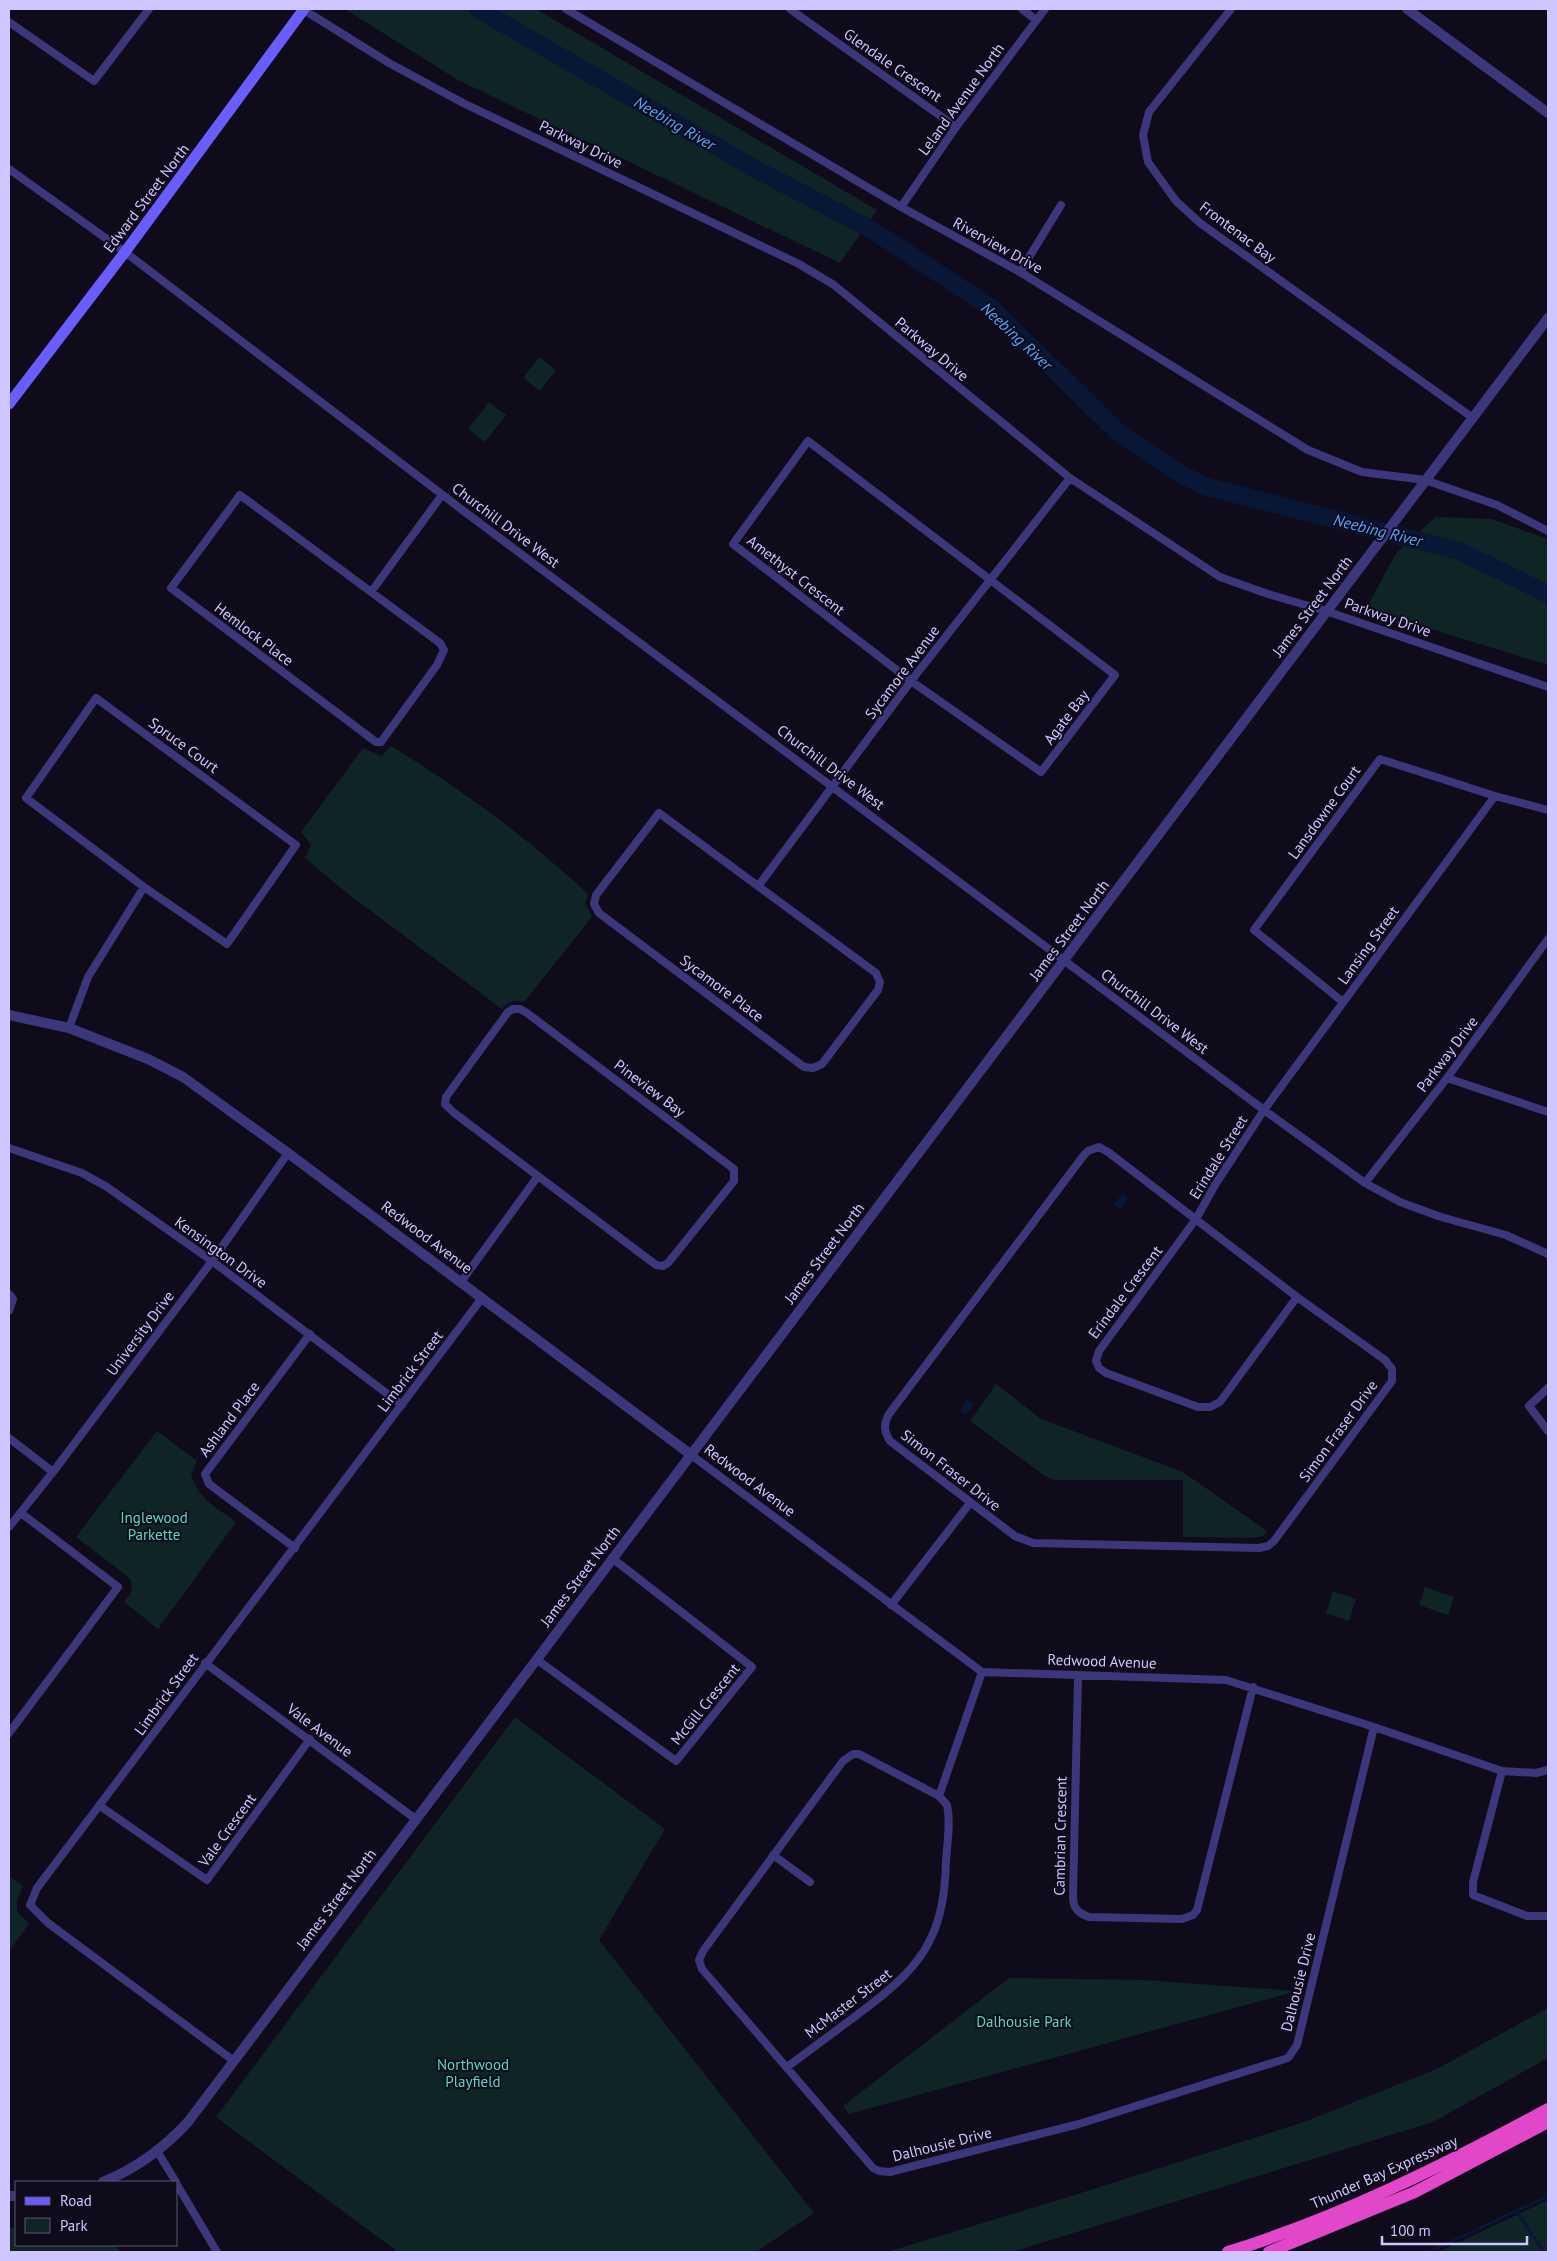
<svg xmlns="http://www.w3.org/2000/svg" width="1557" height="2261" font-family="'PT Sans',sans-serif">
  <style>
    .green { fill: #0e2425 }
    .water { fill: #081736 }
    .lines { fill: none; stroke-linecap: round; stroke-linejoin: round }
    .stream { stroke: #081736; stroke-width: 3 }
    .river { stroke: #081736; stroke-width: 18 }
    .minor { stroke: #3c367a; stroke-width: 8 }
    .tertiary { stroke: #3c367a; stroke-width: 10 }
    .secondary { stroke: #6a5dfe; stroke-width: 11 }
    .trunk { stroke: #e147c8; stroke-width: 12 }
    .labels { text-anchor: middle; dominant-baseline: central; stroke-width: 4; stroke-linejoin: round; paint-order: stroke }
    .street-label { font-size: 15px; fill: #cfc5ff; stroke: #0f0b1b }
    .park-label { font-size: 15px; fill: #53dcc2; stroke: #0f0b1b }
    .water-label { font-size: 16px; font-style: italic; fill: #54a6fe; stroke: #0f0b1b }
  </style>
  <rect width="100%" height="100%" fill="#0f0b1b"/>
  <!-- green -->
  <path class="green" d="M 345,9 L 536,9 L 877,210 L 840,263 L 456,79 Z
    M 539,357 L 556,370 L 540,391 L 523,378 Z
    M 489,402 L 506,415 L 485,442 L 468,429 Z
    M 1436,517 L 1492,519 L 1548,539 L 1548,665 L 1366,609 L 1396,553 Z
    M 391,746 C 461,789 528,838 588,894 L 585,903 L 592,917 L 524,1002 C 513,1000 509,1001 502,1009 L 347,893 L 305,858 L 311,845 L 301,832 L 363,748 L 382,756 Z
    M 996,1384 L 1041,1419 L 1183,1472 L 1267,1531 L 1263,1536 L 1254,1538 L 1183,1537 L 1183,1480 L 1055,1480 L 1045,1476 L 970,1421 Z
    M 157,1431 L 197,1461 L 191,1474 C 199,1500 216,1507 236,1522 L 158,1629 L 124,1602 L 132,1591 L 131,1580 L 127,1576 L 76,1537 Z
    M 1425,1587 L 1454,1597 L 1448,1615 L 1419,1605 Z
    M 1333,1591 L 1356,1599 L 1349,1621 L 1326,1613 Z
    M 515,1717 L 665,1829 L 599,1940 L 814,2213 L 756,2252 L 398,2252 L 216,2117 Z
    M 9,1876 L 23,1886 L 17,1900 L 17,1911 L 29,1924 L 9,1951 Z
    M 1009,1978 L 1143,1980 L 1297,1991 L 849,2114 L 843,2106 Z
    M 1548,2008 L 1548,2058 L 1433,2122 L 1012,2252 L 887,2252 L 1065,2198 L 1307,2121 L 1437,2069 Z
    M 1548,2200 L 1548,2252 L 1438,2252 Z
    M 9,2227 L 16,2229 L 16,2245 L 116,2245 L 121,2252 L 9,2252 Z"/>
  <!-- water -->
  <path class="water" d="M 1122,1193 L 1129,1198 L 1120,1210 L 1114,1205 Z
    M 967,1400 L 974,1404 L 966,1415 L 960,1411 Z"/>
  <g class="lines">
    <!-- stream -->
    <path class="stream" d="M 1517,2212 L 1544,2252
      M 1429,2252 L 1548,2196"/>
    <!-- river -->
    <path class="river" d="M 478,9 L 750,166 L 874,231 L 991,308 L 1118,432 L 1174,470 L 1204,486 L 1459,551 L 1548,594"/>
    <!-- minor -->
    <path class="minor" d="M 566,9 L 901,207 L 1020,272 L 1308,450 L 1362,472 L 1425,480 L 1497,505 L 1548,531
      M 790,9 L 956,127
      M 1022,9 L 1036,20
      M 1231,9 L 1149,112 L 1143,135 L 1148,162 L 1176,201 L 1200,223 L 1473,418
      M 304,10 L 389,63 L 463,103 L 799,264 L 834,285 L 1070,478 L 1220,577 L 1268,594 L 1326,611 L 1548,687
      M 9,22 L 94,81 L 149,9
      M 9,169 L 125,252 L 461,509 L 1264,1110 L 1365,1183 L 1400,1202 L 1441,1217 L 1506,1235 L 1548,1254
      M 901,207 L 956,127 L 1045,9
      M 1020,272 L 1061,205
      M 808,441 L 1115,675 L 1041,772 L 911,681 L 733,544 Z
      M 240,495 L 440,643 L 444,650 L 437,665 L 381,742 L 376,742 L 171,588 Z
      M 371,592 L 442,495
      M 96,698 L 296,845 L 227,944 L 144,887 L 26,798 Z
      M 659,813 L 876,973 L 880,982 L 878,990 L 822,1064 L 813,1068 L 804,1067 L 599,913 L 594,904 L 596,895 Z
      M 759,885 L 911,681 L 1070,478
      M 1343,1002 L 1254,930 L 1380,759 L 1495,796 L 1548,810
      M 513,1009 L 520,1009 L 527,1013 L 734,1169 L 734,1181 L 730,1186 L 668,1263 L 663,1266 L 656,1265 L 453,1112 L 445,1104 L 446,1097 L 508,1012 Z
      M 69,1028 L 88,977 L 144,887
      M 1447,1078 L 1548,1112
      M 1099,1147 L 1108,1152 L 1297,1297 L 1385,1360 L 1392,1369 L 1392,1381 L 1274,1541 L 1268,1546 L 1259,1548 L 1033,1543 L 1015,1536 L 890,1441 C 884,1431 883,1425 889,1414 L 1084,1155 L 1088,1151 Z
      M 9,1148 L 82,1173 L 107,1187 L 212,1261 L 402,1405
      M 1365,1183 L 1447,1078 L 1548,939
      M 461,1282 L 538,1176
      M 9,1294 L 13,1299 L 9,1311
      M 1297,1297 L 1220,1402 L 1210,1407 L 1198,1407 L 1106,1373 L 1099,1368 L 1096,1361 L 1099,1351 L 1196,1219 L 1215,1185 L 1264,1110 L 1495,796
      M 1548,1388 L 1529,1406 L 1548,1431
      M 9,1438 L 53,1472
      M 690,1454 L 982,1672 L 1226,1680 L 1374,1727 L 1502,1771 L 1536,1773 L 1548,1770
      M 9,1527 L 53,1472 L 212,1261 L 288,1153
      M 295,1548 L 209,1484 L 205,1474 L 310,1334
      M 891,1605 L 970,1503
      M 536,1659 L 676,1761 L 752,1667 L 612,1558
      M 205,1663 L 417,1820
      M 1078,1676 L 1073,1897 C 1073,1908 1078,1913 1089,1917 L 1182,1919 L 1193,1915 L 1197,1910 L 1253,1687
      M 9,1733 L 118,1587 L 21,1513
      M 1502,1771 L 1473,1882 L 1473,1895 L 1527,1916 L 1548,1916
      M 939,1796 L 982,1672
      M 100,1806 L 207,1880 L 310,1739
      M 773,1855 L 810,1882
      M 234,2061 L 48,1923 L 30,1905 L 37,1888 L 482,1298
      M 787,2067 C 810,2050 834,2032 857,2015 C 919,1969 944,1941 946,1862 C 947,1844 951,1822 947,1805 L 939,1796 L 859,1754 L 853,1754 L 843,1761 L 703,1951 L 699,1960 L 702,1969 L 873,2168 L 879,2171 L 890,2172 L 1079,2124 L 1288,2058 L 1297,2045 L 1374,1727
      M 157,2151 L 176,2182
      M 176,2183 L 217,2252"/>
    <!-- tertiary -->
    <path class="tertiary" d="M 1407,9 L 1548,113
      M 9,1015 L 69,1028 L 148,1059 L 183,1077 L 288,1153 L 690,1454
      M 103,2182 C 135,2169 164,2148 188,2122 L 1548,318
      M 9,2196 L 16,2196"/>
    <!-- secondary -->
    <path class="secondary" d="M 9,404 L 125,252 L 304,9"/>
    <!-- trunk -->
    <path class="trunk" d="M 1228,2252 C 1340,2217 1445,2165 1548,2109
      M 1269,2252 L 1415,2192 L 1548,2122"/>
  </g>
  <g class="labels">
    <!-- street labels -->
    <g class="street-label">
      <text transform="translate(893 65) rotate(35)">Glendale Crescent</text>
      <text transform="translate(961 99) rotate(-54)">Leland Avenue North</text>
      <text transform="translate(581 144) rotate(26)">Parkway Drive</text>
      <text transform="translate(146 198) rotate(-53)">Edward Street North</text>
      <text transform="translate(1238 232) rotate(37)">Frontenac Bay</text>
      <text transform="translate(998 245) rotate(29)">Riverview Drive</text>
      <text transform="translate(932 349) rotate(40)">Parkway Drive</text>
      <text transform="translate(506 525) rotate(37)">Churchill Drive West</text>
      <text transform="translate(796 575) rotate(38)">Amethyst Crescent</text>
      <text transform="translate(1312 606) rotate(-53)">James Street North</text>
      <text transform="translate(1388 617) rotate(19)">Parkway Drive</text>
      <text transform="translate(254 634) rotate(37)">Hemlock Place</text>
      <text transform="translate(902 672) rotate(-53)">Sycamore Avenue</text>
      <text transform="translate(1066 717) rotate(-53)">Agate Bay</text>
      <text transform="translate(184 745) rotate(36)">Spruce Court</text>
      <text transform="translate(831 767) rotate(37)">Churchill Drive West</text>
      <text transform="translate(1324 812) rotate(-54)">Lansdowne Court</text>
      <text transform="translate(1069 930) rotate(-53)">James Street North</text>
      <text transform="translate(1368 945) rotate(-54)">Lansing Street</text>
      <text transform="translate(722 988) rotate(37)">Sycamore Place</text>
      <text transform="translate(1155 1011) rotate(37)">Churchill Drive West</text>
      <text transform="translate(1447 1054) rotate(-53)">Parkway Drive</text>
      <text transform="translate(650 1088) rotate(37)">Pineview Bay</text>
      <text transform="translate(1218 1157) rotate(-58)">Erindale Street</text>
      <text transform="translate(427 1237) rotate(37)">Redwood Avenue</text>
      <text transform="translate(221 1252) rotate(36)">Kensington Drive</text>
      <text transform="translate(824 1253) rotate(-53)">James Street North</text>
      <text transform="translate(1125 1292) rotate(-53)">Erindale Crescent</text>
      <text transform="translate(140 1333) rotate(-53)">University Drive</text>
      <text transform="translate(410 1371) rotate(-53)">Limbrick Street</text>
      <text transform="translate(229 1419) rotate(-53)">Ashland Place</text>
      <text transform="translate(1338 1431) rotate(-54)">Simon Fraser Drive</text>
      <text transform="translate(951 1470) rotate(38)">Simon Fraser Drive</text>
      <text transform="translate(750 1480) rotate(37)">Redwood Avenue</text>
      <text transform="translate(580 1576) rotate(-53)">James Street North</text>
      <text transform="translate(1102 1661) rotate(2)">Redwood Avenue</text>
      <text transform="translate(166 1694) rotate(-54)">Limbrick Street</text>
      <text transform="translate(705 1704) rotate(-51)">McGill Crescent</text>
      <text transform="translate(320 1730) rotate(37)">Vale Avenue</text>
      <text transform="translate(227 1830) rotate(-54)">Vale Crescent</text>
      <text transform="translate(1060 1836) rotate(-89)">Cambrian Crescent</text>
      <text transform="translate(336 1899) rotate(-53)">James Street North</text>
      <text transform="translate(1298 1982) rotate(-76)">Dalhousie Drive</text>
      <text transform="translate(848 2003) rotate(-37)">McMaster Street</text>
      <text transform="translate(942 2144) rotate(-14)">Dalhousie Drive</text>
      <text transform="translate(1384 2172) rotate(-24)">Thunder Bay Expressway</text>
    </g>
    <!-- park labels -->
    <g class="park-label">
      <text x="154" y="1517">Inglewood<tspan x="154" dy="17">Parkette</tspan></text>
      <text x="1024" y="2021">Dalhousie Park</text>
      <text x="473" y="2064">Northwood<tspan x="473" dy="17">Playfield</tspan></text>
    </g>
    <!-- water labels -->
    <g class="water-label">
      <text transform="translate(675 123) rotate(30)">Neebing River</text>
      <text transform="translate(1017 336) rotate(43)">Neebing River</text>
      <text transform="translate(1378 530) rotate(14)">Neebing River</text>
    </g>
  </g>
  <!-- border -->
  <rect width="1557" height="2261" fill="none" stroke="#cfc5ff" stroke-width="20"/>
  <!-- legend -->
  <rect x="15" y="2181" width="162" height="65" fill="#0f0b1b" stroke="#5c5576"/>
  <rect x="25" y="2197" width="25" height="8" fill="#6a5dfe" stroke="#5c5576"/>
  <text x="60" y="2206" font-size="15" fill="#cfc5ff">Road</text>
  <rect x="25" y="2218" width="25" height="15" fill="#0e2425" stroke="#5c5576"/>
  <text x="60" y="2231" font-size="15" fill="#cfc5ff">Park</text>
  <!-- scale -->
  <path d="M1382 2236v8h145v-8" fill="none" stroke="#cfc5ff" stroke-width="2.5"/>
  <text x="1390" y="2236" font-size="15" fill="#cfc5ff" stroke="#0f0b1b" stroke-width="4" paint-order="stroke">100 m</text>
</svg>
